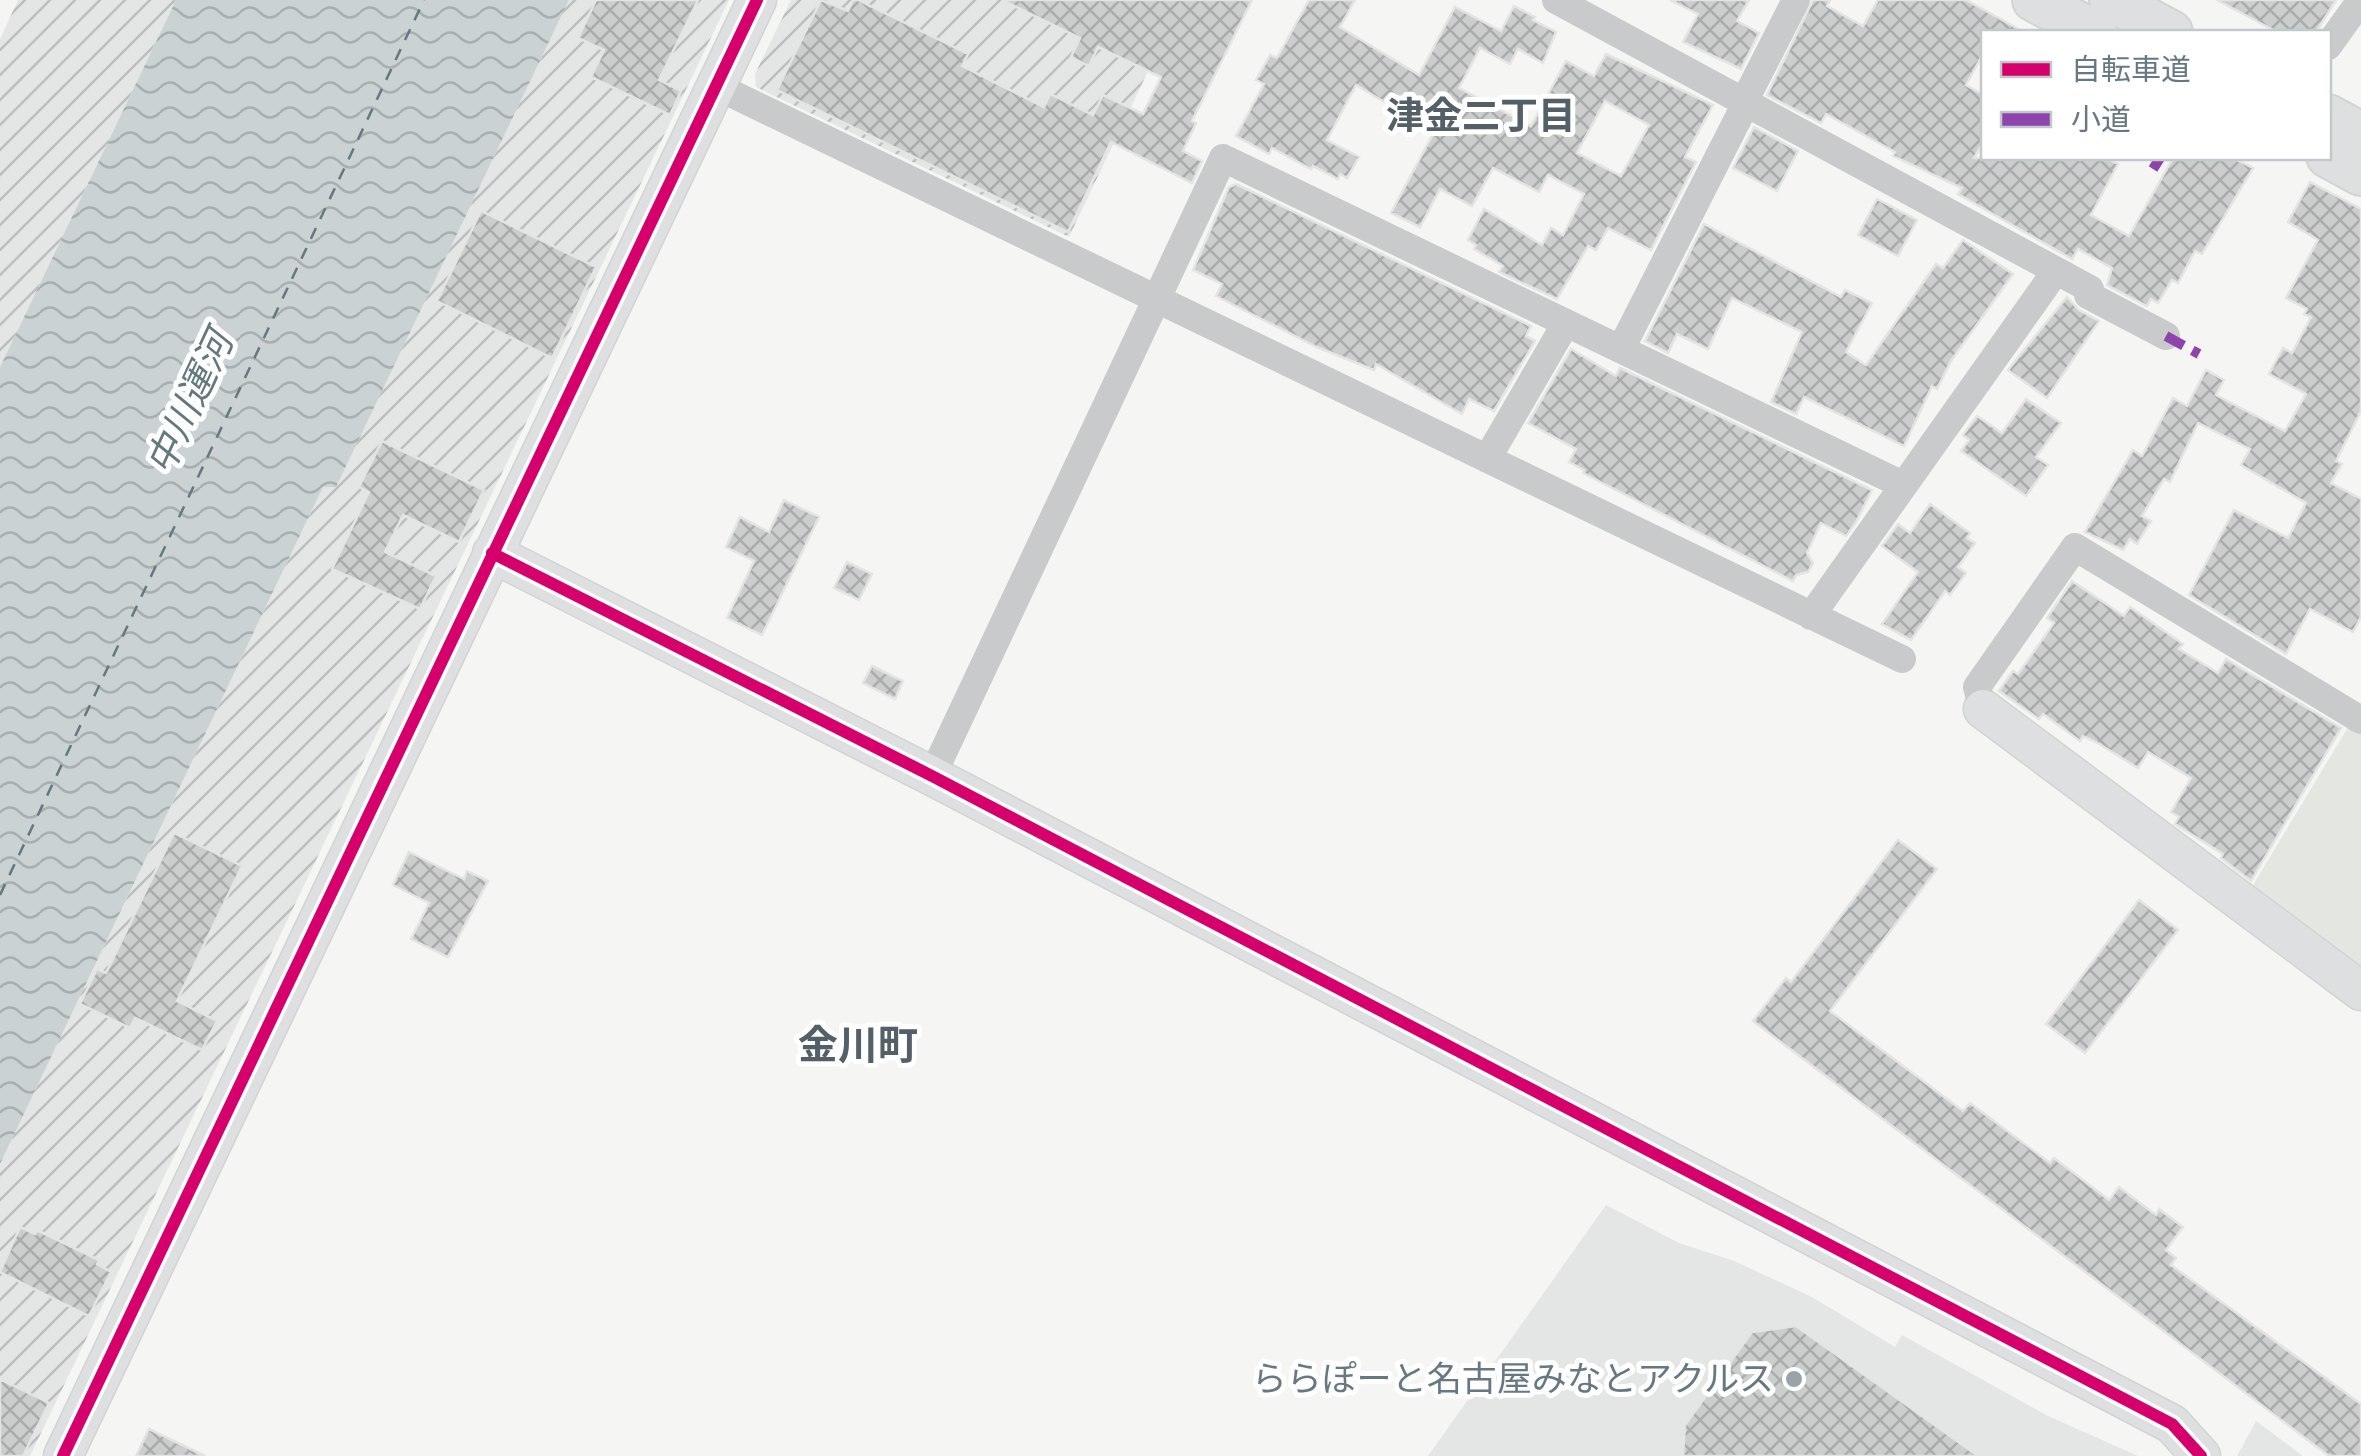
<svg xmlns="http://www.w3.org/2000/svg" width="2361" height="1456" font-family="Signika,'Noto Sans JP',sans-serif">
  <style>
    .built { fill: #e4e5e5 }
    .industrial { fill: url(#industrial-furrows) }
    .park { fill: #e4e7e1 }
    .water { fill: url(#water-waves) }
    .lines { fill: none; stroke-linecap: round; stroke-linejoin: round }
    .ferry { stroke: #63797f; stroke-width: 2.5; stroke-dasharray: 12 10; stroke-linecap: butt }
    .building { fill: url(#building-cross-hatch); stroke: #e4e4e4; stroke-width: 2.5; fill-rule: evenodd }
    .secondary-casing { stroke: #d2d3d3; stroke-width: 41 }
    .primary-casing { stroke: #d2d3d3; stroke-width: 46 }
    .street { stroke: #c9cacb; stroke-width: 28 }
    .secondary { stroke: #dedfe0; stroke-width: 38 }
    .primary { stroke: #dedfe0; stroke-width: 42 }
    .quiet { stroke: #8e44ad; stroke-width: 10; stroke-dasharray: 20 10; stroke-linecap: butt }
    .cycleway-casing { stroke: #fff; stroke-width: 19 }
    .cycleway { stroke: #d6006c; stroke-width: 12 }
    .poi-dot { fill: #99a4aa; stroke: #fff; stroke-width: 4 }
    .labels { text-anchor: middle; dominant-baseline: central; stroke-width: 10; stroke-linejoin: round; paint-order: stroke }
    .poi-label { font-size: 35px; fill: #677882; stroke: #fff; text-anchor: end }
    .neighbourhood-label { font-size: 38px; font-weight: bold; fill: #546068; stroke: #fff }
    .water-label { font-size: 38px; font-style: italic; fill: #63797f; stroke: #fff }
    .quarter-label { font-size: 40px; font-weight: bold; fill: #546068; stroke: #fff }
  </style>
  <defs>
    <pattern id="industrial-furrows" width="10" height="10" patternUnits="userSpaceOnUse" patternTransform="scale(2.5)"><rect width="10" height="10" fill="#e4e5e5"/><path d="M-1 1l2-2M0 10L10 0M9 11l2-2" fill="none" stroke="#bdbebf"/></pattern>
    <pattern id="water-waves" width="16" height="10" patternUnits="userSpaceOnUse" patternTransform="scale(2.5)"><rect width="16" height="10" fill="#cad2d4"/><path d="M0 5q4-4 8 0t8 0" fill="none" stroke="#a8afb1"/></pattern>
    <pattern id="building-cross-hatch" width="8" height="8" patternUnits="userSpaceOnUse" patternTransform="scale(2.5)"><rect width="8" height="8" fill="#cccece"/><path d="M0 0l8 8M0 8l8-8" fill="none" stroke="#a9acad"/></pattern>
  </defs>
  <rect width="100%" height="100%" fill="#f5f5f4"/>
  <!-- built -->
  <path class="built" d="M 1606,1205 L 1679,1243 L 1734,1261 L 1812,1297 L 1895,1347 L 1902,1335 L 2048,1416 L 2138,1456 L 1428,1456 Z
    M 2256,1421 L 2303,1456 L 2237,1456 Z"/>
  <!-- industrial -->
  <path class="industrial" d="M 18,0 L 176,0 L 0,367 L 0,39 Z
    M 569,0 L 729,0 L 30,1456 L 0,1456 L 0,1164 L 323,487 L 336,486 Z
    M 791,0 L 1182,0 L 1069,237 L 756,87 L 755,74 Z"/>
  <!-- park -->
  <path class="park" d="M 2350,724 L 2361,731 L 2361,974 L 2250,890 Z"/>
  <!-- water -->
  <path class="water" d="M 176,0 L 569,0 L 336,487 L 323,487 L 0,1164 L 0,367 Z"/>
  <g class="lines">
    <!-- ferry -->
    <path class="ferry" d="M 0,895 L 424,0"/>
  </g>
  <!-- building -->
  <path class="building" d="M 596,0 L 698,0 L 659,80 L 681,91 L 670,115 L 591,77 L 604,50 L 578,38 Z
    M 821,0 L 848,11 L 853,0 L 858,0 L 968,54 L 962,66 L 1044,107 L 1050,94 L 1093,115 L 1103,95 L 1143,114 L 1161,77 L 1098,47 L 1089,66 L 1071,57 L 1080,38 L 1002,0 L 1252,0 L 1192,121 L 1196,123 L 1183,151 L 1202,161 L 1192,183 L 1111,142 L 1068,232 L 777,90 Z
    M 1309,0 L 1355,0 L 1340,27 L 1419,75 L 1455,7 L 1501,31 L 1514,6 L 1535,17 L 1533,20 L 1556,32 L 1543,63 L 1518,49 L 1510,64 L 1480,48 L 1459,88 L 1531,126 L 1566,61 L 1594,76 L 1606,54 L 1713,105 L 1685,157 L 1696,162 L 1651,250 L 1608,228 L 1596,250 L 1588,246 L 1557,299 L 1499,272 L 1503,266 L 1474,249 L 1476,245 L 1468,240 L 1484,209 L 1542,245 L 1551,228 L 1563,235 L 1584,194 L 1548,175 L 1539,192 L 1493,168 L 1472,206 L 1440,189 L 1420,227 L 1391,213 L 1434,132 L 1356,85 L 1327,140 L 1359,157 L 1347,178 L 1340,174 L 1338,179 L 1313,166 L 1311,169 L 1272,148 L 1269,154 L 1236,136 L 1264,84 L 1256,80 L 1270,55 L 1277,58 ZM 1605,101 L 1649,125 L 1621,176 L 1577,153 Z
    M 1670,0 L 1749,0 L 1737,21 L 1759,33 L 1741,69 L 1683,42 L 1698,14 Z
    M 1813,0 L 1830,0 L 1827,6 L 1863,26 L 1878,0 L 1966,0 L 2024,32 L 1984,32 L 1984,52 L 1966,85 L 1984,95 L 1984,141 L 1974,158 L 2106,158 L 2118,164 L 2091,215 L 2129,236 L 2173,158 L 2233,158 L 2253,168 L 2202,254 L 2195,251 L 2178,283 L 2172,280 L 2158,303 L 2151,299 L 2147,306 L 2107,285 L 2112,268 L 2078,249 L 2072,259 L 1958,194 L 1962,188 L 1893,156 L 1895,152 L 1826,114 L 1821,123 L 1767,95 Z
    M 2217,0 L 2336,0 L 2316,32 L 2277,32 Z
    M 1754,127 L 1798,151 L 1777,191 L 1733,168 Z
    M 2310,182 L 2361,209 L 2361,411 L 2336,461 L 2342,464 L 2331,483 L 2361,499 L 2361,617 L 2353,632 L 2310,609 L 2286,654 L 2189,595 L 2234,510 L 2288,538 L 2306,503 L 2241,465 L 2250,449 L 2198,423 L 2170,482 L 2164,479 L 2142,516 L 2151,521 L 2137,544 L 2130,539 L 2123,550 L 2085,532 L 2133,450 L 2142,456 L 2173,398 L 2187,406 L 2206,370 L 2224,380 L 2216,395 L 2285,431 L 2306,394 L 2269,374 L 2283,348 L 2292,353 L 2311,317 L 2304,314 L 2307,309 L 2286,298 L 2318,240 L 2288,222 Z
    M 1236,184 L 1531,326 L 1526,336 L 1535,341 L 1494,411 L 1469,399 L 1462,414 L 1376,364 L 1374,370 L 1317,347 L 1216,296 L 1222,284 L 1193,270 L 1229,187 Z
    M 1877,199 L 1917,220 L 1898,256 L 1858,235 Z
    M 481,211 L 596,267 L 552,358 L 437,301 Z
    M 1704,224 L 1841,297 L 1845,290 L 1872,303 L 1846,352 L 1866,365 L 1936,264 L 1943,268 L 1963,240 L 2013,274 L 1951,361 L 1937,389 L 1932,386 L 1904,446 L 1804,397 L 1796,414 L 1771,402 L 1802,332 L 1732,298 L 1708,349 L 1677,334 L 1668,353 L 1645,341 Z
    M 2067,297 L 2079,310 L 2099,321 L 2047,398 L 2008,370 Z
    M 1571,349 L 1616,376 L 1620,368 L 1872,490 L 1856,522 L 1846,536 L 1821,523 L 1807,553 L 1813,563 L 1808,572 L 1796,575 L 1793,581 L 1583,473 L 1584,470 L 1569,462 L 1576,449 L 1528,423 Z
    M 2026,399 L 2061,423 L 2036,457 L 2048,465 L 2026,496 L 1961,451 L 1969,440 L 1963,435 L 1977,416 L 2002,433 Z
    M 382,441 L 484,490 L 459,542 L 403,515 L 385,552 L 436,576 L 420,609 L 332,569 L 369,492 L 359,487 Z
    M 784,500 L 819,517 L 762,635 L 727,618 L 754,561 L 726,547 L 740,517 L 769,532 Z
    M 1930,504 L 1970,533 L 1967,538 L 1975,543 L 1958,567 L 1966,573 L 1950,595 L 1945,591 L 1911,640 L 1882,624 L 1918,572 L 1882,546 L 1898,524 L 1910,533 Z
    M 847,562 L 872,574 L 859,600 L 834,588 Z
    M 2072,581 L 2124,616 L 2130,607 L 2183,644 L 2179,649 L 2218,673 L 2226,659 L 2341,728 L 2251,881 L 2221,858 L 2223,854 L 2175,824 L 2179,817 L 2171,812 L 2191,778 L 2148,752 L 2138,768 L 2096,742 L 2083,736 L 2080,741 L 2043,714 L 2039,719 L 1999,691 L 2013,671 L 2018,674 L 2054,623 L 2047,618 Z
    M 872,666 L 903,681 L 895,699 L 863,683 Z
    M 174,833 L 242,866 L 177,1001 L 217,1021 L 202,1050 L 135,1018 L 130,1028 L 80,1004 L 97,969 L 106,973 Z
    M 1898,840 L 1937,869 L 1830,1011 L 1963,1111 L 1970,1103 L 2050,1163 L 2054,1158 L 2109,1200 L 2119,1187 L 2156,1215 L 2159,1209 L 2183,1227 L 2166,1250 L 2176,1258 L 2171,1265 L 2361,1404 L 2361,1456 L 2329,1456 L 1753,1021 L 1786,978 L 1791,982 Z
    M 409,852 L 464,879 L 467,871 L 488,881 L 448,957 L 411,939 L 429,903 L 393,885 Z
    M 2139,900 L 2178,930 L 2085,1053 L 2046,1024 Z
    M 20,1227 L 35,1234 L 37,1230 L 99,1260 L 97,1264 L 111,1272 L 89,1316 L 0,1272 Z
    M 1796,1326 L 1978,1456 L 1683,1456 L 1685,1425 L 1752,1332 Z
    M 0,1379 L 49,1403 L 23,1456 L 0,1456 Z
    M 149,1429 L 205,1456 L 136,1456 Z"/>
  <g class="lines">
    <!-- secondary casing -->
    <g class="secondary-casing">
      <path id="secondary" d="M 492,553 L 932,776 L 2172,1424 L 2201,1456
        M 1983,709 L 2361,991
        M 63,1456 L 757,0"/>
    </g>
    <!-- primary casing -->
    <g class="primary-casing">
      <path id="primary" d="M 2034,0 L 2095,32
        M 2111,0 L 2171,32
        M 2328,116 L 2361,134
        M 2328,156 L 2361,174"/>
    </g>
    <!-- street -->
    <path class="street" d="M 1556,0 L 2090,289
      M 2328,46 L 2361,0
      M 716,86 L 1902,659
      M 1744,102 L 1796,0
      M 2088,295 L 2166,336
      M 1621,349 L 1746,103
      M 1487,459 L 1566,323
      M 1811,616 L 2056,271
      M 1983,709 L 1977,687 L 2075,547 L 2361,720
      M 932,776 L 1223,158 L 1903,485"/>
    <!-- secondary -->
    <use href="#secondary" class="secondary"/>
    <!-- primary -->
    <use href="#primary" class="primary"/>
    <!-- quiet -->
    <path class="quiet" d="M 2153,169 L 2160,158
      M 2166,336 L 2199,354"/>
    <!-- cycleway casing -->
    <g class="cycleway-casing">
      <path id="cycleway" d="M 492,553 L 932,776 L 2172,1424 L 2201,1456
        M 63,1456 L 757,0"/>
    </g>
    <!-- cycleway -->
    <use href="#cycleway" class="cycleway"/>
  </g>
  <!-- markers -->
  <circle class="poi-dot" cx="1794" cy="1379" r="10"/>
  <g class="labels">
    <!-- poi labels -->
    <g class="poi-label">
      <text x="1774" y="1379">ららぽーと名古屋みなとアクルス</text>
    </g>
    <!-- neighbourhood labels -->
    <g class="neighbourhood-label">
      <text x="1481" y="116">津金二丁目</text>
    </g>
    <!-- water labels -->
    <g class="water-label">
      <text transform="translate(190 403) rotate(-65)">中川運河</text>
    </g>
    <!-- quarter labels -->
    <g class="quarter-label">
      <text x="858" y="1046">金川町</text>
    </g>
  </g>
  <!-- legend -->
  <rect x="1981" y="30" width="350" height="130" fill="#ffffff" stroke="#c2c9cd" stroke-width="2.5"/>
  <rect x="2001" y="62" width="50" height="15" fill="#d6006c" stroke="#c2c9cd" stroke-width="2.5"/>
  <text x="2071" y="80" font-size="30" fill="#677882">自転車道</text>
  <rect x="2001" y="112" width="50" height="15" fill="#8e44ad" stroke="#c2c9cd" stroke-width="2.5"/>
  <text x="2071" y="130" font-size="30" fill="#677882">小道</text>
</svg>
